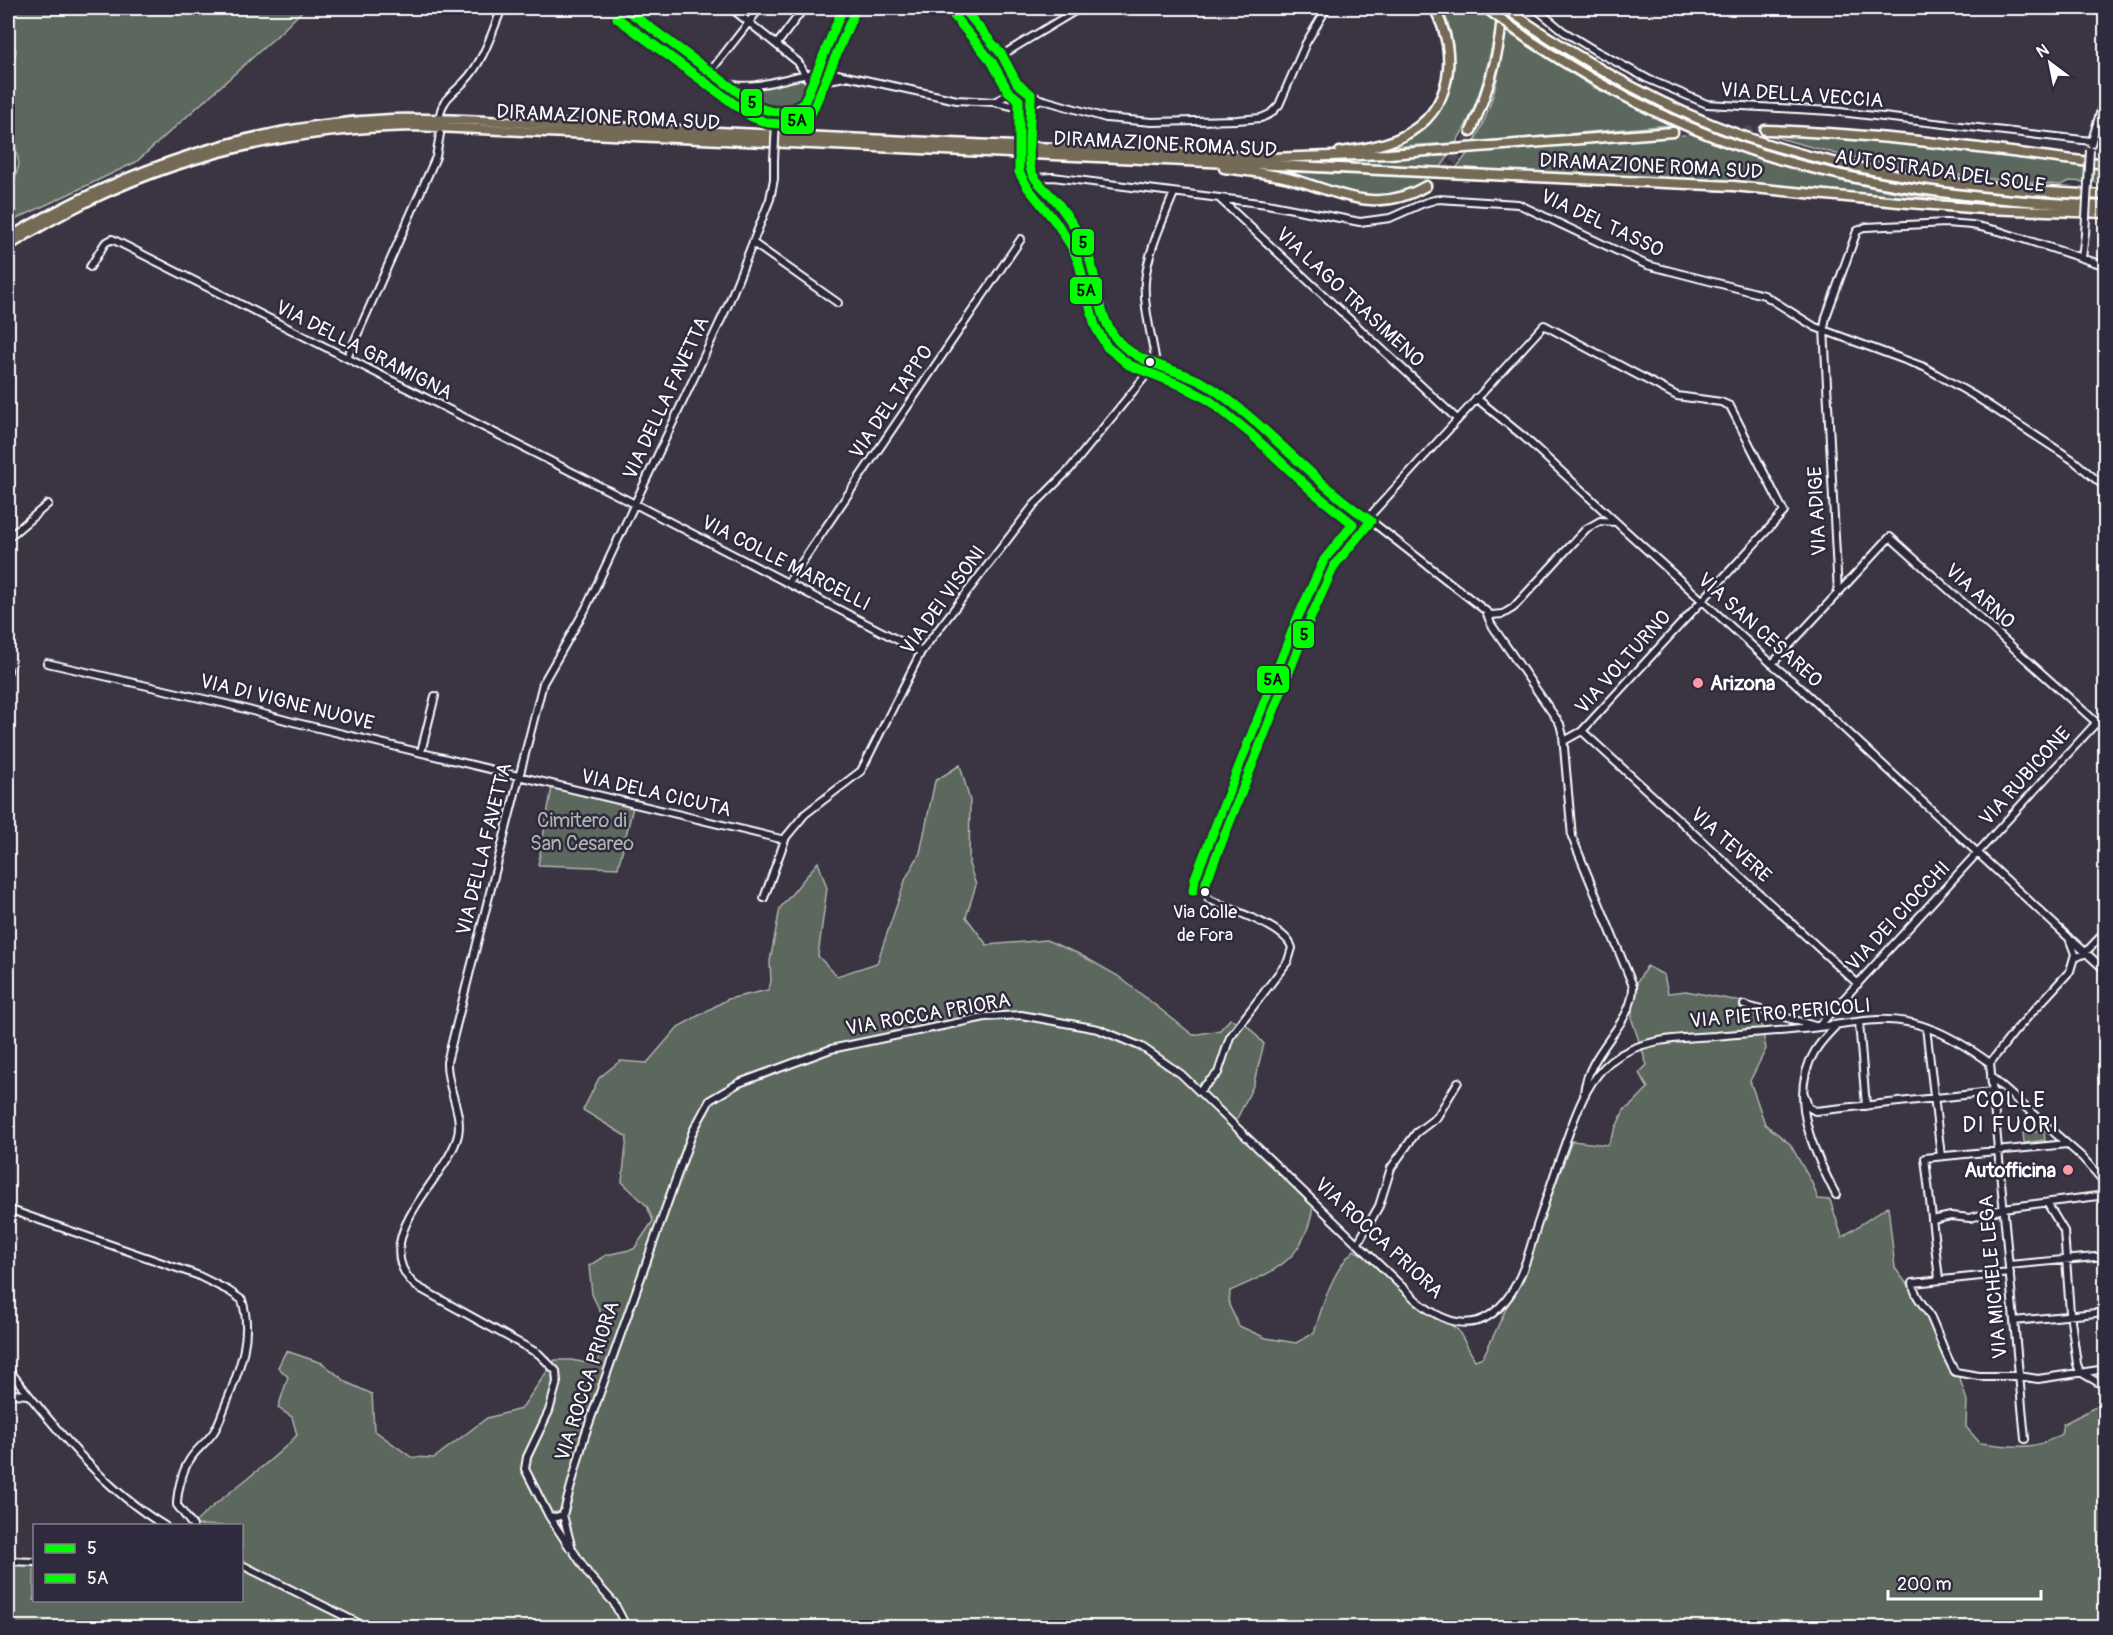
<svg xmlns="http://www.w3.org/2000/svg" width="2113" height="1635" font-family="Pangolin,sans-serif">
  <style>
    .green { fill: #5b685d; stroke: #adb4ae; stroke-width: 1.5 }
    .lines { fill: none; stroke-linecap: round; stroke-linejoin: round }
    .highway-tunnel { stroke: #4f4856; stroke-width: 8; stroke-dasharray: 8 4; stroke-linecap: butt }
    .minor-casing { stroke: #fff; stroke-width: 10 }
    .highway-casing { stroke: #fff; stroke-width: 13 }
    .minor { stroke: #2f2a3d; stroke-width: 6 }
    .highway { stroke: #756a55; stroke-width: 8 }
    .minor-bridge-casing { stroke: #fff; stroke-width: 10; stroke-linecap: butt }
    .highway-bridge-casing { stroke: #fff; stroke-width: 13; stroke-linecap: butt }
    .minor-bridge { stroke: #2f2a3d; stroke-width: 6 }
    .highway-bridge { stroke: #756a55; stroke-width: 8 }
    .bus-1-casing { stroke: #2f2a3d; stroke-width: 14 }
    .bus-2-casing { stroke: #2f2a3d; stroke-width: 14 }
    .bus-1 { stroke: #0f0; stroke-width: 9 }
    .bus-2 { stroke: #0f0; stroke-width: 9 }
    .bus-dot { fill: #fff; stroke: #2f2a3d; stroke-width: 2 }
    .poi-dot { fill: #ff9aa2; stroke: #2f2a3d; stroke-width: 2 }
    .labels { text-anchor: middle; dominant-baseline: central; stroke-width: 5; stroke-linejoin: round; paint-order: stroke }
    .bus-label { font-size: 18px; fill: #fff; stroke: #2f2a3d }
    .street-label { font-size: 20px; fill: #fff; stroke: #2f2a3d }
    .poi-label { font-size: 20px; font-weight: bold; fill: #fff; stroke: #2f2a3d; text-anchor: start }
    .park-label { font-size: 20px; fill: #adb4ae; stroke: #2f2a3d }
    .quarter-label { font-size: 22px; letter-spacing: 1.5px; fill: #fff; stroke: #2f2a3d }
    .line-badge { stroke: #2f2a3d; stroke-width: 2 }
    .pale-badge-label { font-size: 16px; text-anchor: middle; font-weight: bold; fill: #111 }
  </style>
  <rect width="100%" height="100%" fill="#3b3443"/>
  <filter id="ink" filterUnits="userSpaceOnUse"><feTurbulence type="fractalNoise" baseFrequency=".0167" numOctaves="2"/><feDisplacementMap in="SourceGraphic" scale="12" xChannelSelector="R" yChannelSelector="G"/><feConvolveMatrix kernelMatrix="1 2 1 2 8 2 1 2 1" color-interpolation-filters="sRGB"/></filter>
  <g filter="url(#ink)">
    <!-- green -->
    <path class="green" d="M 8,8 L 305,8 L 280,33 L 136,162 L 8,223 L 8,198 L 11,193 L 19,164 L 8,110 L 11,74 L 16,51 L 8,28 Z
      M 1442,8 L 1477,8 L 1497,23 C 1488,65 1479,106 1456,143 L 1382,147 C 1397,137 1424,125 1436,112 C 1461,88 1456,36 1442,8 Z
      M 1505,31 L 1593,87 L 1671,125 L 1474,142 C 1493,108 1501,69 1505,31 Z
      M 801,79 L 805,79 L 810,85 L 802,103 L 792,108 L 774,109 L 762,107 L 742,93 L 755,88 Z
      M 1760,133 L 1857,138 L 2086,166 L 2085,182 L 2070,181 L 2061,185 L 2010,181 L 1924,171 L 1837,154 Z
      M 1695,134 C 1773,169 1859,187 1943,200 L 1741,183 L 1456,168 L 1468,153 Z
      M 1449,156 L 1440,168 L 1275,160 Z
      M 2094,166 L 2105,168 L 2105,184 L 2093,182 Z
      M 1284,170 L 1432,177 C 1379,213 1337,190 1284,170 Z
      M 960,765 L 970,801 L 969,864 L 976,885 L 966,917 L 987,945 L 1046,940 L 1079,954 L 1118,976 L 1193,1035 L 1220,1030 L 1230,1019 L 1247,1025 L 1264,1044 L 1253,1086 L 1234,1125 L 1314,1201 C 1306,1259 1280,1269 1230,1291 L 1229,1305 L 1239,1326 L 1266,1338 L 1296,1343 L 1314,1333 C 1323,1304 1332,1271 1354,1250 L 1381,1265 L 1422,1305 L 1458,1330 L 1475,1360 L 1483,1357 C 1518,1288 1544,1214 1572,1141 L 1608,1145 L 1624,1110 C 1634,1105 1639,1096 1648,1088 L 1639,1073 L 1647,1065 L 1632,1020 L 1631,992 L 1647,966 L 1664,975 L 1668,993 L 1686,991 L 1749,1003 L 1762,1027 L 1766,1049 L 1750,1081 L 1765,1124 L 1790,1144 L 1812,1183 L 1818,1199 L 1830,1200 L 1842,1237 L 1888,1206 L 1895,1268 L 1932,1318 L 1945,1354 L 1960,1379 L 1967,1401 L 1966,1427 L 1980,1443 C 2010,1446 2034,1452 2061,1434 L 2063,1424 L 2105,1402 L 2105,1627 L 8,1628 L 8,1546 L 15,1556 L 34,1560 L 34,1600 L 242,1600 L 242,1526 L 193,1525 C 224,1492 266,1469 297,1435 L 292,1417 L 278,1408 L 288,1377 L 278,1367 L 286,1351 L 322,1363 L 348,1383 L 372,1394 L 374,1430 L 411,1457 L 434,1458 L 487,1418 L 521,1409 L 555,1360 L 571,1360 L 598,1365 L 604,1320 L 592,1294 L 589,1266 L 606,1255 L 634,1249 L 653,1221 L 647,1206 L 622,1182 L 627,1137 L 583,1110 L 599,1078 L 620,1061 L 647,1063 L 678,1027 L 728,999 L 768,990 L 771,982 L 770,961 L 780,908 L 818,862 L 827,888 L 818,956 L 837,976 L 877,963 L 906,878 L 920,853 L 935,781 Z
      M 552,787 L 633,807 L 618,868 L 538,865 Z
      M 2044,1131 L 2045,1140 L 2024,1143 L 2023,1133 Z"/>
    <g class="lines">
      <!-- highway-tunnel -->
      <path class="highway-tunnel" d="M 1673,132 L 1765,130
        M 1426,186 L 1453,162 L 1471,131"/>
      <!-- minor casing -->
      <g class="minor-casing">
        <path id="minor" d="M 624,8 L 758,107 C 771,114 793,114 804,103 L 843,8
          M 731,8 L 798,62 L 812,86
          M 963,8 L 1002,55 L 1017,83 L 1037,98 L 1106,118 L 1152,122 L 1237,120 L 1261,118 L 1270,114 L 1279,105 L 1306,43 L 1327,8
          M 1535,8 L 1563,31 L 1594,50 L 1648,79 L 1707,104 L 1831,111 L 2091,141
          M 777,44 L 804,8
          M 1002,55 L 1080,8
          M 710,72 L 760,8
          M 724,82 C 754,95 797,71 828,72 L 957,100 L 994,102 L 1021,108 L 1039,100
          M 813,88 L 823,81 L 845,77
          M 996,101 L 1022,88
          M 440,115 C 442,99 454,93 464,82 C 483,63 492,32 502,8
          M 1030,141 L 1030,103
          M 2091,144 L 2106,93
          M 1029,162 L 1034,175 L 1064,212 L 1086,248 L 1109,327 L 1114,338 L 1128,349 L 1156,363 L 1199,380 L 1231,402 L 1262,427 L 1337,498 L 1371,521 L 1491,615 L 1503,614 L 1513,608 L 1586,529 L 1600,521 L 1616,522 L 1772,664 L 1794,682 L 2069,938 L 2075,954 L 2070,971 L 2015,1031 L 1990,1063 L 2025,1439
          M 1036,178 L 1053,177 L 1267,204 L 1360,222 L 1390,218 L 1424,203 L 1438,199 L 1518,204 L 1647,265 L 1764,295 L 1815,327 L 1924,367 L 1973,395 L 2073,460 L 2106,488
          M 1220,199 L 1457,419
          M 753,243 L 838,303
          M 2082,258 L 2085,234
          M 90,267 L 105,243 L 112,239 L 635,504 L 921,652
          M 347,358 L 436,157 L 440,134
          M 1156,363 C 1152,337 1143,307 1145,281 C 1148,251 1163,220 1174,193
          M 1476,398 L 1524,437 L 1616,522
          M 1367,519 L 1544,325 L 1677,396 L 1721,402 L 1730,406 L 1784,512 L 1582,731 L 1564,741
          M 8,538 L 48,504
          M 788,583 L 1021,239
          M 1838,593 L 1890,537 L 2106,731
          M 1487,614 L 1491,624 L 1560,724 L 1563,736 L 1572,837 L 1633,986 C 1634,1024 1588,1050 1584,1093
          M 47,663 L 226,704 L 293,722 L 785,840
          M 1772,664 L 1838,593 L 1824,328 L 1826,317 L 1857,231 L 1866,227 L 1946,223 L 1972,225 L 1999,231 L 2106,266
          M 8,669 L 8,671
          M 1582,731 L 1858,984
          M 421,752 L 435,696
          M 764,898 L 786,837 L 805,814 L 861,771 L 921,652 L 1034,505 L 1069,470 L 1156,363
          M 2073,941 L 2106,971
          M 2075,958 L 2084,954 L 2106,931
          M 1744,1005 L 1818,1027 L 2097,722
          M 1859,1022 L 1866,1106
          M 1836,1026 C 1829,1033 1821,1041 1815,1051 C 1787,1097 1814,1152 1836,1195
          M 1926,1027 L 1941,1156
          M 1991,1077 L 2082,1157 L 2106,1184
          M 1199,1091 L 1218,1073 L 1230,1037 L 1288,961 L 1292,948 C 1286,926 1228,910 1209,899 L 1205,892 L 1206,882 L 1308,624 L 1334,566 L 1371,521
          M 1804,1094 L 1808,1107 L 1815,1111 L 1992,1092
          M 2047,1203 L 2064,1231 L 2070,1313 L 2077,1364 L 2080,1372 L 2106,1387
          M 2003,1208 L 2106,1195
          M 8,1209 L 197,1275 L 229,1291 L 242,1300 C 253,1334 240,1368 228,1399 C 223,1410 220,1423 213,1433 C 206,1443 195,1450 189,1461 C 182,1471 177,1493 177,1505 L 193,1526
          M 1932,1220 L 1951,1216 L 1970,1218 L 2003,1209
          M 1358,1243 L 1379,1206 L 1391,1168 L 1416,1133 L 1437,1117 L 1458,1082
          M 2009,1265 L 2106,1256
          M 2010,1273 L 1913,1283 C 1914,1298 1927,1307 1932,1320 C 1940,1338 1945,1355 1955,1372 L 1979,1376 L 2019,1376 L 2038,1379 L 2106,1369
          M 1939,1279 L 1925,1158 L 2067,1144
          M 2014,1321 L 2106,1312
          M 8,1369 C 54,1426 100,1487 165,1526
          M 8,1392 L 13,1394 L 28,1395
          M 563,1515 L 556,1517 L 549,1516 L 525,1469 L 527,1457 L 549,1411 L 557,1382 L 556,1371 L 539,1354 L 416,1286 C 364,1240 448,1178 458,1135 C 463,1112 446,1087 447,1062 L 543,683 L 585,610 L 728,305 L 770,199 L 774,179 L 774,160
          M 549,1516 L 570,1548
          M 8,1561 L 34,1562
          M 242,1565 L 368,1628
          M 627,1628 L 614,1603 L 589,1575 L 572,1549 L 563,1515 L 585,1435 L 693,1131 L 710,1100 L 739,1083 L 831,1049 L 985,1017 L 1021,1015 L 1098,1029 L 1142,1047 L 1181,1074 L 1416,1300 C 1448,1327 1481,1335 1509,1296 C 1523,1276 1529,1252 1536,1229 C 1547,1196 1558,1163 1570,1130 C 1580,1104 1589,1079 1611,1061 C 1641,1038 1679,1038 1715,1036 C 1744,1033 1772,1032 1801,1029 C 1827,1027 1852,1021 1878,1020 C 1921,1018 1955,1038 1990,1063"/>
      </g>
      <!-- highway casing -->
      <g class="highway-casing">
        <path id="highway" d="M 1505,8 C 1578,59 1656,105 1740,135 C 1857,176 1982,190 2106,195
          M 1528,39 C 1606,91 1692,134 1782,160 C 1887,190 1997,201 2106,206
          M 1765,130 C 1879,133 1992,150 2106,164
          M 1471,131 C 1487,94 1502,49 1502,8
          M 1340,152 C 1361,149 1384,146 1403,136 C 1453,111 1459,53 1434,8
          M 1224,168 C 1246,171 1270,173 1292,179 C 1341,193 1377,215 1426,186
          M 8,238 C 127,168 252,125 391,119 C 429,118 467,120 505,122 L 1270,158 L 1389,154 L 1673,132
          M 8,246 C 35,229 63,213 92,199 C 192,151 303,128 414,126 L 1733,186 L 1909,203 L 1983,209 L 2106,213"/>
      </g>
      <!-- minor -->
      <use href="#minor" class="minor"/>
      <!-- highway -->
      <use href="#highway" class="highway"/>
      <!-- minor-bridge casing -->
      <g class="minor-bridge-casing">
        <path id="minor-bridge" d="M 774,160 L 776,121
          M 2085,234 L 2090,150"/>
      </g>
      <!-- highway-bridge casing -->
      <g class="highway-bridge-casing">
        <path id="highway-bridge" d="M 1486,8 L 1528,39"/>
      </g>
      <!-- minor-bridge -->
      <use href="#minor-bridge" class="minor-bridge"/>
      <!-- highway-bridge -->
      <use href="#highway-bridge" class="highway-bridge"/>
      <!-- bus-1 casing -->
      <g class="bus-1-casing">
        <path id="bus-1" d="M 624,8 L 758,107 C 773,114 790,114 804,103 L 843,8
          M 963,8 L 1002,55 L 1017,83 L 1031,94 C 1031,115 1027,147 1030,167 C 1032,180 1049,192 1057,202 C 1067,215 1077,229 1084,244 C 1099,274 1095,317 1119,342 C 1144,368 1186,369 1215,390 C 1271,429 1314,483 1371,521 L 1334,566 L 1308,624 L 1206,882 L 1205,892"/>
      </g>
      <!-- bus-2 casing -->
      <g class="bus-2-casing">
        <path id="bus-2" d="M 954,16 L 992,62 L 1008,91 L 1019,100 L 1019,172 L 1028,188 L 1058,225 L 1073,249 L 1079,264 L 1095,326 L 1107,347 L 1129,365 L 1183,386 L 1209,400 L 1251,434 L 1313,492 L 1353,524 L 1324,560 L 1297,619 L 1195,878 L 1193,891
          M 617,18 L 752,117 L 768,123 L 783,124 L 798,120 L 812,112 L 854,13"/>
      </g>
      <!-- bus-1 -->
      <use href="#bus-1" class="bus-1"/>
      <!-- bus-2 -->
      <use href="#bus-2" class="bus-2"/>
    </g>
  </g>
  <!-- markers -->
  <g class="bus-dot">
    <circle cx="1150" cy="362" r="5"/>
    <circle cx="1205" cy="892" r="5"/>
  </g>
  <g class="poi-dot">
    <circle cx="1698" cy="683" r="6"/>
    <circle cx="2068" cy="1170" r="6"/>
  </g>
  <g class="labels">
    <!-- bus labels -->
    <g class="bus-label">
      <text x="1205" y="912">Via Colle<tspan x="1205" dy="23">de Fora</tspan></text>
    </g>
    <!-- street labels -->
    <g class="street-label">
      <text transform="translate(1802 95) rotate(4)">VIA DELLA VECCIA</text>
      <text transform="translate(608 117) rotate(3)">DIRAMAZIONE ROMA SUD</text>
      <text transform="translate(1165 144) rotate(3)">DIRAMAZIONE ROMA SUD</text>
      <text transform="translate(1651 166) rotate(3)">DIRAMAZIONE ROMA SUD</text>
      <text transform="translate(1940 171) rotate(8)">AUTOSTRADA DEL SOLE</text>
      <text transform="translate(1602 223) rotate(25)">VIA DEL TASSO</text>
      <text transform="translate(1350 297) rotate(43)">VIA LAGO TRASIMENO</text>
      <text transform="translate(364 350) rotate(27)">VIA DELLA GRAMIGNA</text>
      <text transform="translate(666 398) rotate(-65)">VIA DELLA FAVETTA</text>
      <text transform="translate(891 402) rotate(-56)">VIA DEL TAPPO</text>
      <text transform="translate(1817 511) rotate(-93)">VIA ADIGE</text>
      <text transform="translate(786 563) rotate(27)">VIA COLLE MARCELLI</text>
      <text transform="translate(1980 596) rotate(42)">VIA ARNO</text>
      <text transform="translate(943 600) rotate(-54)">VIA DEI VISONI</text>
      <text transform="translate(1760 630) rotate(42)">VIA SAN CESAREO</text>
      <text transform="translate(1623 662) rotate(-48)">VIA VOLTURNO</text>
      <text transform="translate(287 702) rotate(14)">VIA DI VIGNE NUOVE</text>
      <text transform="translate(2025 776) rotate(-48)">VIA RUBICONE</text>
      <text transform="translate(656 793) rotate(13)">VIA DELA CICUTA</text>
      <text transform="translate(1731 845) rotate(42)">VIA TEVERE</text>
      <text transform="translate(484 849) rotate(-76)">VIA DELLA FAVETTA</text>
      <text transform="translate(1898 916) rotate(-47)">VIA DEI CIOCCHI</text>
      <text transform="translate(1780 1013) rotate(-5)">VIA PIETRO PERICOLI</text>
      <text transform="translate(928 1014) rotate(-10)">VIA ROCCA PRIORA</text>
      <text transform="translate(1379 1238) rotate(43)">VIA ROCCA PRIORA</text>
      <text transform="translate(1993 1277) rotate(-95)">VIA MICHELE LEGA</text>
      <text transform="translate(587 1381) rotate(-72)">VIA ROCCA PRIORA</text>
    </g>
    <!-- poi labels -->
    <g class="poi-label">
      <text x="1710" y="683">Arizona</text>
      <text x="2056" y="1170" text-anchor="end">Autofficina</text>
    </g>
    <!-- park labels -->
    <g class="park-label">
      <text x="582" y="820">Cimitero di<tspan x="582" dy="23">San Cesareo</tspan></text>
    </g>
    <!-- quarter labels -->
    <g class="quarter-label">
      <text x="2011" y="1100">COLLE<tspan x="2011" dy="25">DI FUORI</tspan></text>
    </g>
  </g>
  <g class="line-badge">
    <rect x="740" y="88" width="23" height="29" rx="6" fill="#0f0"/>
    <rect x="780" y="106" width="35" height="29" rx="6" fill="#0f0"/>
    <rect x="1071" y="228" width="24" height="28" rx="6" fill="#0f0"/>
    <rect x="1069" y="276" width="34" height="29" rx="6" fill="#0f0"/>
    <rect x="1292" y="620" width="23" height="29" rx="6" fill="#0f0"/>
    <rect x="1256" y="665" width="34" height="29" rx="6" fill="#0f0"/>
  </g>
  <g class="pale-badge-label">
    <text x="752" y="108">5</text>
    <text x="797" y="126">5A</text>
    <text x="1083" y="248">5</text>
    <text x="1086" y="296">5A</text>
    <text x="1304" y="640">5</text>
    <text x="1273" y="685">5A</text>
  </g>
  <!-- margin -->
  <rect width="2113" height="1635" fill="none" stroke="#2f2a3d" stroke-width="30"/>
  <rect x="15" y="15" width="2083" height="1605" fill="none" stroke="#fff" stroke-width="2" filter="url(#ink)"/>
  <!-- legend -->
  <rect x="33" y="1524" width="210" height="78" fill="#2f2a3d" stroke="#827f8b" stroke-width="1.5"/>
  <rect x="45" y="1544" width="30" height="9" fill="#00ff00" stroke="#827f8b" stroke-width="1.5"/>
  <text x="87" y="1554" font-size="18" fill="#ffffff">5</text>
  <rect x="45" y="1574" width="30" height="9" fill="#00ff00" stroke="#827f8b" stroke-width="1.5"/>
  <text x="87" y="1584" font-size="18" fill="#ffffff">5A</text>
  <!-- north arrow -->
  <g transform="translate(2050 63) rotate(328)" stroke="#2f2a3d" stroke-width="4.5" paint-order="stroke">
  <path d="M0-4.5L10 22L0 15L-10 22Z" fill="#ffffff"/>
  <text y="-9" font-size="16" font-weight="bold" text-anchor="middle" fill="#ffffff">N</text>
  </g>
  <!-- scale -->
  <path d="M1888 1590v9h153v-9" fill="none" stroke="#ffffff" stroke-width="3"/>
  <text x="1897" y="1590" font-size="18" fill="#ffffff" stroke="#2f2a3d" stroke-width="4.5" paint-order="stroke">200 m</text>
</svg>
